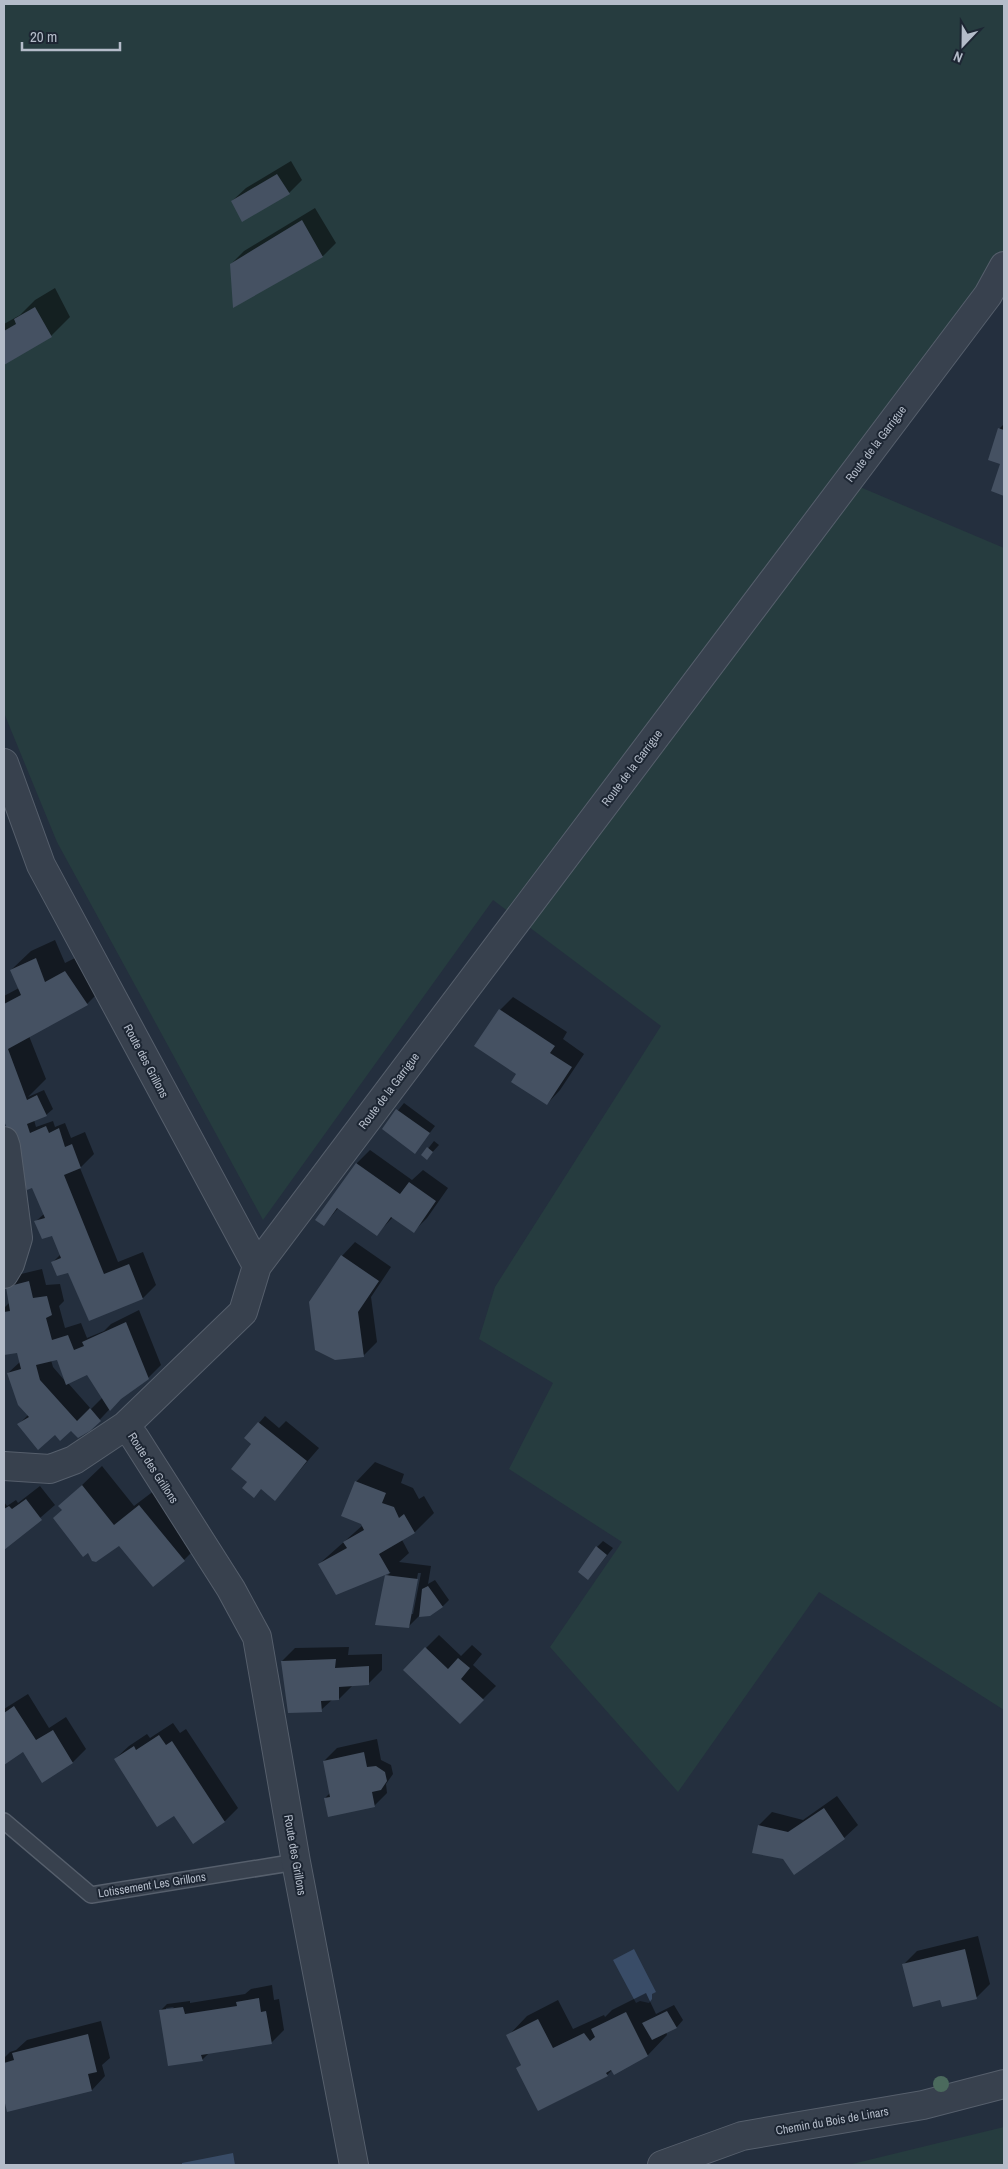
<svg xmlns="http://www.w3.org/2000/svg" width="1008" height="2169" font-family="'Archivo Narrow',sans-serif">
  <style>
    .green { fill: #263c3f }
    .water { fill: #394c67 }
    .shadow { fill: #0007; fill-rule: evenodd }
    .building { fill: #455162 }
    .lines { fill: none; stroke-linecap: round; stroke-linejoin: round }
    .lane-casing { stroke: #565f6c; stroke-width: 18 }
    .street-casing { stroke: #565f6c; stroke-width: 30 }
    .lane { stroke: #38414e; stroke-width: 15 }
    .street { stroke: #38414e; stroke-width: 28 }
    .tree { fill: #4b6a5d }
    .labels { text-anchor: middle; dominant-baseline: central; stroke-width: 4; stroke-linejoin: round; paint-order: stroke }
    .street-label { font-size: 12px; fill: #b4bcc9; stroke: #1d2633 }
  </style>
  <rect width="100%" height="100%" fill="#242f3e"/>
  <!-- green -->
  <path class="green" d="M 4,4 L 1004,4 L 1004,276 L 860,487 L 1004,548 L 1004,1710 L 819,1592 L 678,1792 L 550,1647 L 622,1542 L 509,1469 L 553,1383 L 479,1339 L 495,1287 L 661,1026 L 493,900 L 263,1220 L 57,842 L 4,713 Z
    M 1004,2127 L 1004,2165 L 848,2165 Z"/>
  <!-- water -->
  <path class="water" d="M 634,1949 L 656,1992 L 652,1994 L 652,1999 L 649,2003 L 640,2001 L 636,2003 L 613,1960 Z
    M 233,2153 L 235,2165 L 182,2165 L 182,2163 Z"/>
  <!-- shadow -->
  <path class="shadow" d="M 291,161 L 302,180 L 289,193 L 232,201 L 246,188 Z
    M 315,208 L 336,243 L 323,256 L 231,264 L 244,251 Z
    M 55,288 L 70,317 L 51,336 L 4,364 L 4,324 L 20,315 L 35,300 Z
    M 1004,424 L 1004,495 L 993,491 L 1002,463 L 989,459 L 1000,428 Z
    M 55,940 L 65,963 L 85,953 L 106,985 L 87,1004 L 29,1036 L 46,1079 L 28,1097 L 44,1090 L 53,1109 L 46,1115 L 34,1120 L 36,1127 L 53,1121 L 55,1127 L 65,1123 L 71,1138 L 85,1132 L 94,1154 L 80,1168 L 118,1262 L 143,1252 L 156,1285 L 143,1298 L 89,1320 L 68,1271 L 53,1262 L 61,1254 L 53,1234 L 35,1222 L 44,1214 L 6,1123 L 4,1125 L 4,996 L 19,988 L 11,970 L 31,951 Z
    M 513,997 L 567,1032 L 563,1039 L 584,1054 L 560,1090 L 547,1104 L 518,1074 L 500,1010 Z
    M 404,1103 L 435,1126 L 415,1152 L 383,1129 Z
    M 434,1141 L 439,1145 L 427,1158 L 423,1155 Z
    M 370,1150 L 412,1180 L 423,1170 L 448,1188 L 427,1218 L 414,1231 L 393,1217 L 377,1234 L 339,1207 L 324,1225 L 316,1220 L 357,1163 Z
    M 355,1242 L 391,1267 L 371,1297 L 377,1342 L 364,1355 L 311,1302 L 342,1256 Z
    M 42,1269 L 46,1285 L 60,1284 L 64,1301 L 59,1306 L 65,1328 L 81,1323 L 87,1338 L 104,1331 L 111,1324 L 139,1310 L 161,1365 L 148,1378 L 120,1398 L 90,1430 L 71,1429 L 55,1433 L 19,1424 L 28,1415 L 8,1373 L 21,1361 L 17,1352 L 4,1354 L 4,1308 L 10,1302 L 7,1288 L 21,1274 ZM 61,1358 L 65,1381 L 53,1367 L 51,1360 ZM 88,1372 L 103,1397 L 91,1409 L 68,1383 Z
    M 265,1416 L 279,1428 L 286,1421 L 319,1448 L 275,1499 L 261,1488 L 249,1482 L 253,1443 L 259,1423 Z
    M 375,1462 L 404,1474 L 401,1483 L 413,1488 L 419,1499 L 424,1496 L 434,1513 L 415,1532 L 402,1540 L 409,1553 L 399,1562 L 431,1566 L 428,1584 L 435,1580 L 449,1600 L 443,1606 L 420,1615 L 409,1626 L 387,1576 L 391,1572 L 336,1594 L 319,1564 L 363,1525 L 356,1482 ZM 418,1573 L 421,1573 L 413,1614 L 410,1614 Z
    M 102,1466 L 134,1506 L 159,1487 L 203,1541 L 184,1560 L 120,1544 L 63,1510 L 60,1506 Z
    M 40,1486 L 55,1505 L 4,1549 L 4,1502 L 7,1506 L 16,1500 L 18,1503 Z
    M 603,1541 L 613,1548 L 588,1579 L 597,1547 Z
    M 439,1635 L 461,1656 L 472,1645 L 482,1654 L 473,1665 L 496,1686 L 460,1722 L 426,1648 Z
    M 349,1647 L 348,1655 L 382,1654 L 382,1670 L 368,1684 L 353,1685 L 339,1699 L 333,1699 L 321,1710 L 282,1661 L 295,1648 Z
    M 28,1694 L 49,1728 L 66,1717 L 86,1749 L 73,1762 L 43,1781 L 23,1751 L 4,1763 L 4,1709 Z
    M 173,1723 L 180,1733 L 186,1729 L 238,1808 L 225,1821 L 193,1842 L 175,1814 L 115,1759 L 129,1746 L 147,1734 L 150,1738 Z
    M 377,1739 L 381,1760 L 391,1765 L 393,1774 L 386,1784 L 387,1793 L 374,1806 L 325,1798 L 330,1793 L 324,1761 L 337,1748 Z
    M 837,1796 L 858,1825 L 844,1838 L 795,1873 L 784,1858 L 754,1852 L 759,1825 L 772,1812 L 803,1820 Z
    M 978,1936 L 990,1984 L 977,1997 L 941,1998 L 904,1964 L 917,1951 Z
    M 272,1985 L 274,2000 L 279,1999 L 284,2030 L 271,2043 L 210,2052 L 202,2060 L 161,2010 L 167,2004 L 190,2001 L 190,2003 L 245,1994 L 251,1989 ZM 174,2007 L 171,2010 L 166,2010 L 166,2008 Z
    M 646,1993 L 656,2014 L 674,2005 L 683,2020 L 677,2027 L 666,2032 L 667,2035 L 648,2055 L 614,2073 L 613,2069 L 607,2075 L 517,2068 L 522,2064 L 508,2036 L 527,2016 L 558,2000 L 573,2029 L 604,2015 L 605,2017 L 612,2010 Z
    M 101,2021 L 110,2058 L 102,2065 L 105,2076 L 92,2090 L 8,2110 L 4,2094 L 4,2058 L 10,2052 L 16,2050 L 27,2040 Z"/>
  <!-- building -->
  <path class="building" d="M 277,174 L 290,194 L 242,222 L 231,201 Z
    M 302,220 L 323,257 L 233,308 L 230,264 Z
    M 35,307 L 52,337 L 4,365 L 4,331 L 16,324 L 14,319 Z
    M 998,428 L 1004,430 L 1004,496 L 991,491 L 1000,464 L 988,460 Z
    M 36,958 L 45,982 L 65,971 L 88,1005 L 8,1049 L 27,1100 L 37,1095 L 47,1116 L 27,1124 L 30,1133 L 46,1126 L 49,1133 L 59,1128 L 65,1147 L 72,1144 L 81,1168 L 64,1175 L 104,1274 L 129,1264 L 143,1299 L 89,1321 L 68,1273 L 57,1276 L 51,1262 L 61,1258 L 52,1236 L 42,1239 L 34,1221 L 45,1218 L 32,1188 L 27,1190 L 14,1159 L 19,1157 L 4,1121 L 4,1004 L 21,995 L 10,970 Z
    M 499,1009 L 555,1046 L 550,1053 L 572,1067 L 547,1105 L 511,1082 L 516,1074 L 474,1046 Z
    M 396,1109 L 430,1133 L 415,1154 L 382,1129 Z
    M 427,1147 L 433,1152 L 427,1160 L 421,1155 Z
    M 356,1163 L 400,1194 L 409,1182 L 436,1201 L 414,1233 L 391,1217 L 377,1236 L 337,1208 L 324,1226 L 315,1220 Z
    M 341,1255 L 379,1281 L 358,1312 L 364,1357 L 335,1360 L 315,1350 L 309,1302 Z
    M 29,1281 L 33,1298 L 47,1296 L 52,1315 L 46,1318 L 52,1340 L 68,1335 L 74,1350 L 84,1346 L 82,1342 L 126,1322 L 149,1379 L 121,1399 L 110,1411 L 87,1375 L 66,1385 L 57,1360 L 36,1365 L 40,1380 L 77,1421 L 90,1408 L 101,1421 L 90,1431 L 78,1438 L 71,1431 L 60,1441 L 55,1435 L 38,1450 L 17,1424 L 29,1417 L 18,1405 L 7,1373 L 21,1369 L 17,1353 L 4,1355 L 4,1312 L 10,1311 L 6,1287 Z
    M 258,1422 L 307,1461 L 275,1501 L 261,1489 L 254,1498 L 242,1488 L 247,1482 L 231,1469 L 251,1444 L 244,1438 Z
    M 355,1481 L 386,1493 L 382,1503 L 394,1507 L 399,1518 L 404,1514 L 415,1533 L 379,1554 L 390,1573 L 336,1595 L 318,1564 L 347,1548 L 343,1542 L 364,1530 L 361,1524 L 341,1516 Z
    M 82,1485 L 114,1525 L 139,1505 L 185,1561 L 153,1587 L 119,1546 L 96,1562 L 92,1561 L 88,1553 L 83,1557 L 53,1518 L 62,1510 L 58,1506 Z
    M 26,1499 L 42,1520 L 4,1550 L 4,1509 L 9,1506 L 12,1509 Z
    M 596,1546 L 607,1555 L 588,1580 L 578,1572 Z
    M 385,1575 L 418,1579 L 409,1628 L 375,1625 Z
    M 428,1586 L 443,1607 L 430,1616 L 419,1617 L 422,1589 Z
    M 425,1647 L 448,1669 L 458,1658 L 470,1668 L 461,1679 L 484,1700 L 460,1724 L 403,1670 Z
    M 336,1659 L 335,1668 L 369,1666 L 369,1685 L 339,1687 L 339,1700 L 321,1701 L 322,1712 L 288,1713 L 281,1661 Z
    M 14,1706 L 36,1740 L 53,1730 L 73,1763 L 42,1783 L 23,1752 L 4,1765 L 4,1713 Z
    M 159,1735 L 166,1745 L 172,1741 L 225,1822 L 193,1844 L 174,1816 L 157,1827 L 114,1759 L 134,1746 L 136,1750 Z
    M 364,1752 L 367,1767 L 376,1766 L 385,1772 L 387,1781 L 381,1790 L 372,1792 L 375,1807 L 328,1817 L 324,1798 L 330,1797 L 323,1761 Z
    M 824,1808 L 845,1839 L 794,1875 L 783,1859 L 752,1853 L 758,1825 L 788,1832 Z
    M 965,1949 L 977,1999 L 942,2007 L 940,2000 L 913,2007 L 902,1964 Z
    M 259,1998 L 261,2012 L 266,2011 L 272,2044 L 201,2055 L 203,2061 L 168,2066 L 159,2010 L 183,2007 L 185,2014 L 237,2006 L 236,2002 Z
    M 667,2011 L 677,2028 L 652,2040 L 642,2023 Z
    M 626,2012 L 648,2056 L 614,2075 L 611,2070 L 606,2073 L 608,2076 L 538,2111 L 516,2068 L 521,2065 L 506,2035 L 538,2019 L 553,2048 L 584,2033 L 590,2041 L 595,2037 L 591,2029 Z
    M 88,2034 L 97,2072 L 88,2074 L 92,2091 L 7,2112 L 4,2099 L 4,2063 L 14,2060 L 12,2053 Z"/>
  <g class="lines">
    <!-- lane casing -->
    <g class="lane-casing">
      <path id="lane" d="M 4,1821 L 91,1895 L 296,1862"/>
    </g>
    <!-- street casing -->
    <g class="street-casing">
      <path id="street" d="M 4,763 L 41,865 L 257,1266 L 243,1312 L 125,1426 L 74,1460 L 50,1469 L 4,1466
        M 4,1141 L 6,1147 L 18,1238 L 10,1264 L 4,1274
        M 257,1266 L 988,295 L 1004,266
        M 125,1426 L 135,1438 L 231,1589 L 257,1637 L 296,1862 L 354,2165
        M 662,2165 L 742,2136 L 923,2105 L 1004,2084"/>
    </g>
    <!-- lane -->
    <use href="#lane" class="lane"/>
    <!-- street -->
    <use href="#street" class="street"/>
  </g>
  <!-- trees -->
  <circle class="tree" cx="941" cy="2084" r="8"/>
  <g class="labels">
    <!-- street labels -->
    <g class="street-label">
      <text transform="translate(876 444) rotate(-53)">Route de la Garrigue</text>
      <text transform="translate(632 768) rotate(-53)">Route de la Garrigue</text>
      <text transform="translate(146 1061) rotate(62)">Route des Grillons</text>
      <text transform="translate(389 1091) rotate(-53)">Route de la Garrigue</text>
      <text transform="translate(153 1468) rotate(57)">Route des Grillons</text>
      <text transform="translate(295 1855) rotate(80)">Route des Grillons</text>
      <text transform="translate(152 1885) rotate(-9)">Lotissement Les Grillons</text>
      <text transform="translate(832 2121) rotate(-10)">Chemin du Bois de Linars</text>
    </g>
  </g>
  <!-- border -->
  <rect width="1008" height="2169" fill="none" stroke="#b4bcc9" stroke-width="10"/>
  <!-- north arrow -->
  <g transform="translate(963 45) rotate(202)" stroke="#1d2633" stroke-width="4" paint-order="stroke">
  <path d="M0-4L9 19L0 12L-9 19Z" fill="#b4bcc9"/>
  <text y="-8" font-size="14" font-weight="bold" text-anchor="middle" fill="#b4bcc9">N</text>
  </g>
  <!-- scale -->
  <path d="M22 42v8h98v-8" fill="none" stroke="#b4bcc9" stroke-width="2.5"/>
  <text x="30" y="42" font-size="15" fill="#b4bcc9" stroke="#1d2633" stroke-width="4" paint-order="stroke">20 m</text>
</svg>
